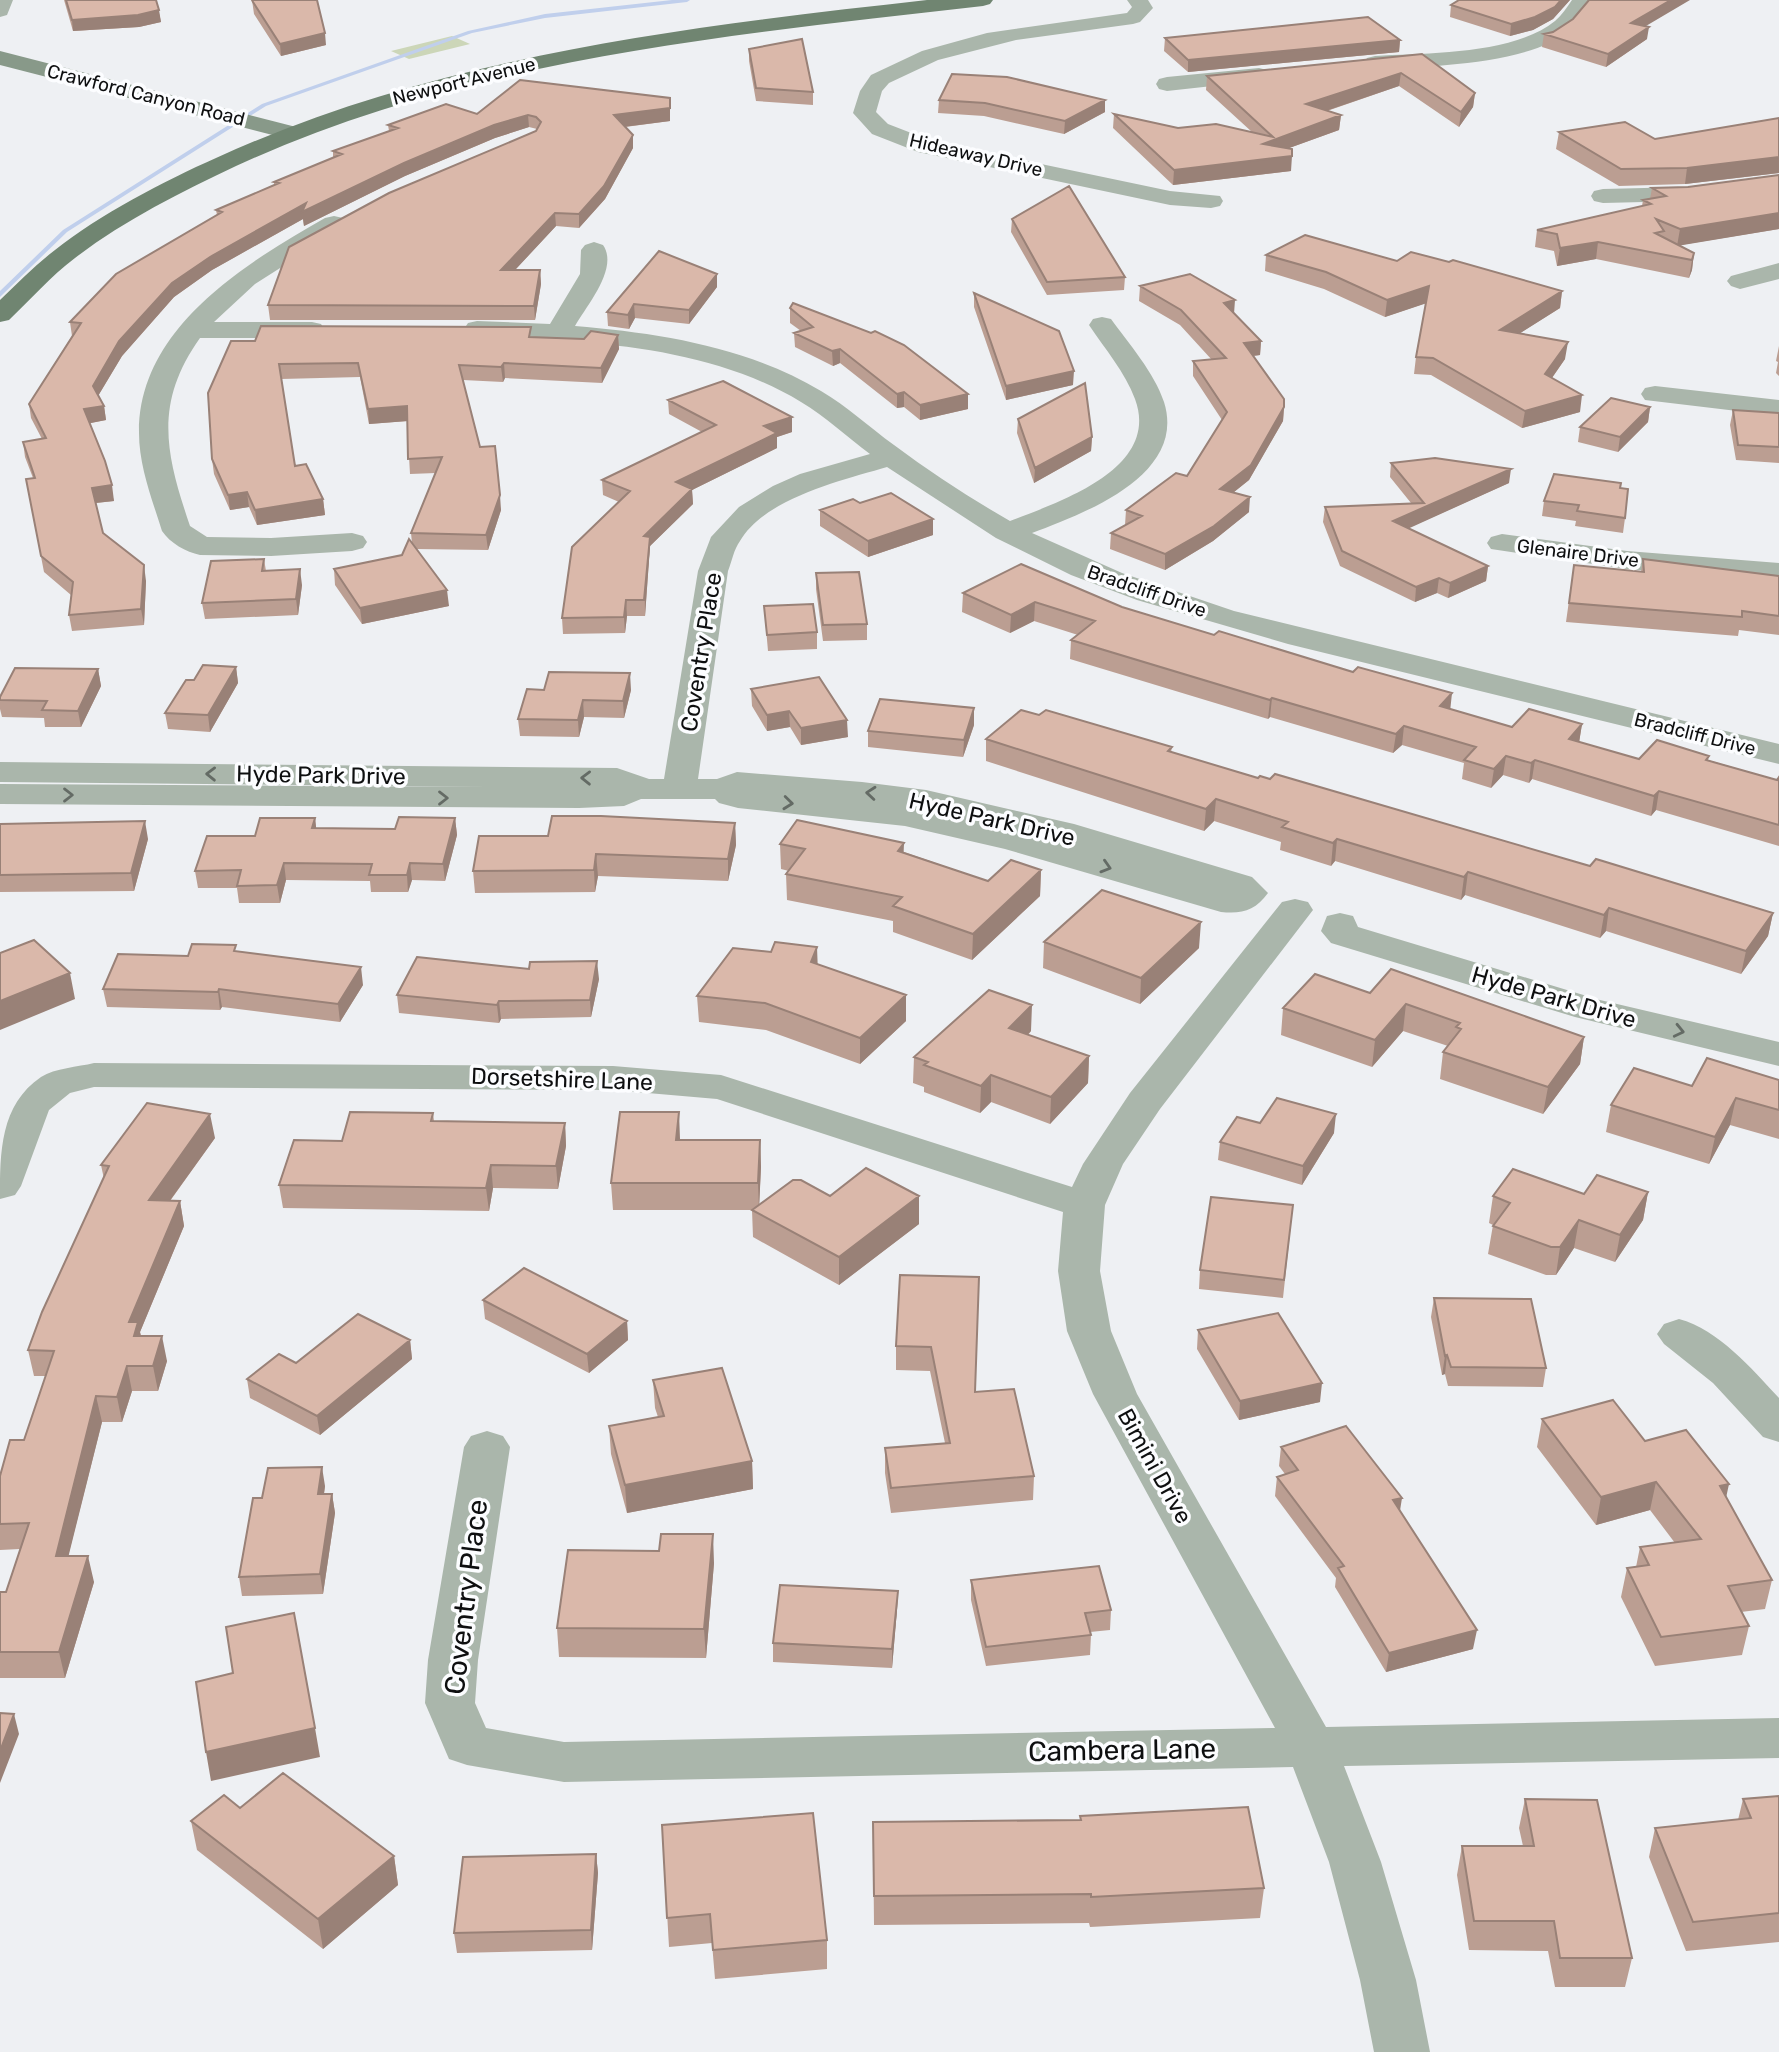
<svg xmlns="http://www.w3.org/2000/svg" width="1779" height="2052" font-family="Rubik,sans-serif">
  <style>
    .green { fill: #ccd6b8 }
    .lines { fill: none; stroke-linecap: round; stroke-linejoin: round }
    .stream { fill: #c0cfec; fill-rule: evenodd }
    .street { fill: #aab6ab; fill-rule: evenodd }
    .secondary { fill: #889989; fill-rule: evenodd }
    .primary { fill: #708571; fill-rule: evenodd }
    .wall { fill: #bb9e92 }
    .shaded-wall { fill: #998177 }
    .building { fill: #dab8aa; stroke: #998177; stroke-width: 2 }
    .oneway { stroke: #646b65 }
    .labels { text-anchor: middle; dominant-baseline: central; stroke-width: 7; stroke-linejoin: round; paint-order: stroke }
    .far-street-label { font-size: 19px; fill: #0e0f10; stroke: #fcfdff }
    .street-label { font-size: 23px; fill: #0e0f10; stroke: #fcfdff }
    .near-street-label { font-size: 28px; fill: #0e0f10; stroke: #fcfdff }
  </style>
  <rect width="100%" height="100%" fill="#eef0f3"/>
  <!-- green -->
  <path class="green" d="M 452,36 L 470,44 L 409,59 L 391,51 Z"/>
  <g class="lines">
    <!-- stream -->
    <path class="stream" d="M 672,0 L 690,0 L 687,2 L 545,18 L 472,33 L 266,106 L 67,232 L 0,297 L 0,291 L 63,230 L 262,104 L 468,31 L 545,14 Z"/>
    <!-- street -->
    <path class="street" d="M 0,0 L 13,0 L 7,15 L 0,17 Z
      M 1127,0 L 1148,0 L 1153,8 L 1140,22 L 1133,24 L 1016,40 L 938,60 L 889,83 L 882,91 L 876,112 L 888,124 L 932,141 L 1170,191 L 1220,196 L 1223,201 L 1220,206 L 1211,208 L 1170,205 L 918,152 L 872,134 L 853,113 L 860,91 L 871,75 L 922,51 L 987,33 L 1127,13 L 1132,7 Z
      M 1572,0 L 1594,0 C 1588,9 1579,22 1570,30 C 1530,65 1428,66 1375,70 L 1367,68 L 1364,63 L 1367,58 L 1375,56 C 1427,53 1513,55 1555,21 C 1562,15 1567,7 1572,0 Z
      M 1259,68 L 1267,70 L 1270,75 L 1267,80 L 1167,91 L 1159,89 L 1156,84 L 1159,79 L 1167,77 Z
      M 1779,175 L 1779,189 L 1685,201 L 1603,203 L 1594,201 L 1591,196 L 1594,191 L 1603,189 L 1685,187 Z
      M 334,216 L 343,218 L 346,223 L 343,228 L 255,284 L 214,322 L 312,322 L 321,324 L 325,330 L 321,336 L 312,338 L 200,338 C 153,404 166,455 190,526 L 207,537 L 271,538 L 352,533 L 363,536 L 367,542 L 363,548 L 352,551 L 271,556 L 200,555 C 186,552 170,543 162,531 C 152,499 139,466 139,433 C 138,328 246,263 325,218 Z
      M 594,242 L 603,245 C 619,268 587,305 575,326 C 659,333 748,347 821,391 C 847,406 869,427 894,445 C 931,473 970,498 1010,521 C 1059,502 1161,469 1135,399 C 1125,372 1105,349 1089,325 L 1093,319 L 1102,317 L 1111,319 C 1129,344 1154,372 1164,402 C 1187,475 1085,513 1032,533 L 1122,573 L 1234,611 L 1779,744 L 1779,764 L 1288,644 L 1137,600 L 1071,575 L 996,538 L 887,467 C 843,480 765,498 740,541 C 734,549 732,561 728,571 L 698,779 L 717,779 L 737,772 L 862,782 L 926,790 L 1074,824 L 1252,877 L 1268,893 C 1255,911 1242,914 1221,912 L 1005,849 L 905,826 L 738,808 L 719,803 L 715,799 L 641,799 L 624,806 L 579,808 L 0,804 L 0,784 L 491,787 L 0,782 L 0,762 L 617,768 L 649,779 L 664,779 L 698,571 L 711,537 L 739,507 L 773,486 L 800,474 L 870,454 C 847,437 826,417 801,402 C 735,362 656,348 580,342 C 545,339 501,343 468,335 L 464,329 L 468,323 L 477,321 L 550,324 L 580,274 L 581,250 L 585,245 Z
      M 1779,263 L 1779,279 L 1740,289 L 1731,286 L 1727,281 L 1731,276 Z
      M 1655,386 L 1779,400 L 1779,416 L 1645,400 L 1641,394 L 1645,388 Z
      M 1502,534 L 1627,551 L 1779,563 L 1779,581 L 1627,569 L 1491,549 L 1487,543 L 1491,537 Z
      M 1295,899 L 1308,902 L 1313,910 L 1160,1109 L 1123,1164 L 1105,1205 L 1100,1271 L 1111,1331 L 1137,1394 L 1326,1727 L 1779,1718 L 1779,1758 L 1344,1766 L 1381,1862 L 1416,1980 L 1430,2052 L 1374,2052 L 1360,1980 L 1329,1862 L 1293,1767 L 564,1782 L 467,1765 L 449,1759 L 425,1703 L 428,1660 L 464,1447 L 471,1436 L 487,1431 L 503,1436 L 510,1447 L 478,1660 L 475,1703 L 486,1728 L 564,1742 L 1275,1728 L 1093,1394 L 1067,1331 L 1058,1271 L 1063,1212 L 717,1099 L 613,1090 L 94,1087 L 70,1093 L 49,1110 L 21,1186 L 15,1195 L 0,1199 C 0,1152 0,1105 41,1077 C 55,1068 78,1067 94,1063 L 613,1066 L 721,1075 L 1072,1187 L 1083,1164 L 1130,1093 L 1282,902 Z
      M 1340,913 L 1353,916 L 1358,927 L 1600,1000 L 1779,1042 L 1779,1066 L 1575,1017 L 1331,943 L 1321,931 L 1327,916 Z
      M 1679,1319 C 1719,1330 1751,1368 1779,1398 L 1779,1442 L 1763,1437 L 1713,1383 L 1664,1344 L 1657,1334 L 1664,1324 Z"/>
    <!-- secondary -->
    <path class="secondary" d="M 0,51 L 300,128 L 304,133 L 300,138 L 292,140 L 0,65 Z"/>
    <!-- primary -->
    <path class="primary" d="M 927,0 L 993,0 L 990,4 L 983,6 C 730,35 470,58 236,166 C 181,192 123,221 75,258 C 51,276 31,299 9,320 L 0,322 L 0,300 C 18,283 35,265 55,250 C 99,215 164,181 216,158 C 439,56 685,27 927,0 Z"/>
  </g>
  <!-- wall -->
  <path class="wall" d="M 64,0 L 156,0 L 161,22 L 139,27 L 73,31 Z
    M 252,0 L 326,45 L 281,56 L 254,14 Z
    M 1459,0 L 1570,0 L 1553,19 L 1533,30 L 1510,36 L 1450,17 L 1451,5 Z
    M 1573,19 L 1645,26 L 1647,39 L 1606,67 L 1542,47 L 1544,34 L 1553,32 Z
    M 1165,38 L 1400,40 L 1399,52 L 1188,72 L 1164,51 Z
    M 749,49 L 813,92 L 813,105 L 756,101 L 749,61 Z
    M 1422,54 L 1475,93 L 1473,107 L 1459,127 L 1399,86 L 1327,111 L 1341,115 L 1339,130 L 1289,148 L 1291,171 L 1173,185 L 1113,128 L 1114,114 L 1178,128 L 1252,132 L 1206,90 L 1207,76 Z
    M 520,80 L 670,121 L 625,127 L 633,148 L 605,199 L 579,228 L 556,226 L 515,270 L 540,270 L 541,284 L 535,320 L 270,320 L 268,305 L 536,131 L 537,129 L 529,127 L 495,138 L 405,176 L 304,226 L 303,219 L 212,270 L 174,297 L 122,356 L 98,396 L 104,406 L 106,420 L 90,423 L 114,501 L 96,503 L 103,533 L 146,581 L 144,625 L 72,631 L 69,615 L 71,595 L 44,572 L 26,479 L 33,478 L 25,457 L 23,442 L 42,439 L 31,418 L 29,404 L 72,336 L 70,322 L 217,215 L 216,210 L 274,185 L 274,182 L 333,158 L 333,151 L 389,131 L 388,125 L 477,114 Z
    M 939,100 L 1105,112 L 1064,134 L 984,116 L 938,113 Z
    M 1779,118 L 1779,173 L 1685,184 L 1619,186 L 1556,149 L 1559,132 L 1655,139 Z
    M 1779,175 L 1779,229 L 1680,245 L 1694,253 L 1692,270 L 1689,278 L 1596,259 L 1557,266 L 1554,251 L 1535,247 L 1537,230 L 1642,206 L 1643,200 L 1650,199 L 1652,188 L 1688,187 Z
    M 1012,219 L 1125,277 L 1124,290 L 1047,295 L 1011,232 Z
    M 1266,255 L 1397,261 L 1562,291 L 1560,308 L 1520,333 L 1565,359 L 1552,378 L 1580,412 L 1522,428 L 1431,375 L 1414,374 L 1416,357 L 1426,303 L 1385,317 L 1324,289 L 1265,271 Z
    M 717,274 L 717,287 L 689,324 L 635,318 L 629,329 L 608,326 L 607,312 Z
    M 1140,286 L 1235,314 L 1261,341 L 1260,355 L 1253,356 L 1284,407 L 1283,421 L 1249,480 L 1234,492 L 1249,512 L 1213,541 L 1165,570 L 1110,549 L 1111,533 L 1125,525 L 1126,510 L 1187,476 L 1222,420 L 1193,376 L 1193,361 L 1212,360 L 1180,325 L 1139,301 Z
    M 974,293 L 1073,385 L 1006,400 L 974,307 Z
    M 790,308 L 968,394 L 968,409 L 920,420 L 904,407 L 897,408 L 840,363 L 833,366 L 795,347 L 794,333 L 801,331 L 790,323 Z
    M 618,335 L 619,349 L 602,383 L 505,378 L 503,382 L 463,380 L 480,447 L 501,510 L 488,550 L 416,549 L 449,606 L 362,624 L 335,585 L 334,569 L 402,555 L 412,543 L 411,533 L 436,473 L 410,474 L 407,421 L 369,424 L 360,377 L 281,379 L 295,466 L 323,499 L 325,515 L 257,525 L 249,507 L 230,510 L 214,474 L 212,459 L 231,341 L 531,337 L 584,339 Z
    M 1779,346 L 1779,376 L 1776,373 L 1778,362 L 1776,361 Z
    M 668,400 L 792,417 L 792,432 L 777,437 L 777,448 L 692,490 L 693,504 L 650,546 L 645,616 L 627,616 L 625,633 L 563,634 L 562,618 L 619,502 L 603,495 L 602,480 L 702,432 L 669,414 Z
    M 1650,407 L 1648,422 L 1618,452 L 1578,442 L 1580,427 Z
    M 1733,410 L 1779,413 L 1779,463 L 1736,460 L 1730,425 Z
    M 1018,419 L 1092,437 L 1091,451 L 1034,483 L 1017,433 Z
    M 1391,463 L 1509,483 L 1408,528 L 1488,566 L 1486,581 L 1448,598 L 1437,593 L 1415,602 L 1340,566 L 1323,522 L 1325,507 L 1411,503 L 1390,477 Z
    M 1621,488 L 1625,518 L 1623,533 L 1575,526 L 1576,521 L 1542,516 L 1544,501 Z
    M 860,503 L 933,519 L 933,535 L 868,557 L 820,526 L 820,510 Z
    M 264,559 L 266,571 L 302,585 L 298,615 L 205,619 L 202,603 Z
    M 1643,559 L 1779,576 L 1779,635 L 1739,630 L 1738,636 L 1566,622 L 1574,565 L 1641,572 Z
    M 816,573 L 867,624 L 867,640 L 823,641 L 816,589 Z
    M 963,593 L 1122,607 L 1450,709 L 1512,727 L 1582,724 L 1579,742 L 1639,759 L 1709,756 L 1708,760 L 1777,780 L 1779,777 L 1779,846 L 1656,810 L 1651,816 L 1532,779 L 1529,783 L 1503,775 L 1491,788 L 1462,779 L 1464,763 L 1402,745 L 1393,753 L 1270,717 L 1268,719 L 1070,659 L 1071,640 L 1078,635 L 1034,621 L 1010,633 L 962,612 Z
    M 764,606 L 817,632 L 817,649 L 768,651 Z
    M 236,667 L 238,683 L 210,732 L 168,729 L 165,713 L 194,680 Z
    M 98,669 L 101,686 L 81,727 L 45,727 L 44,718 L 2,717 L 0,709 L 0,697 Z
    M 527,689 L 631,690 L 624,718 L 584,717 L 579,737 L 520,736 L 518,719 Z
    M 751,689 L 848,737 L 801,745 L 790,727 L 767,731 L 752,706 Z
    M 974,708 L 974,725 L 963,757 L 868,747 L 868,731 Z
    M 1039,715 L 1172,747 L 1171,752 L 1258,778 L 1590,866 L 1773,913 L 1768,936 L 1741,974 L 1606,931 L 1600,938 L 1465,895 L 1461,900 L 1335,861 L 1331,866 L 1280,850 L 1281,842 L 1214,821 L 1204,831 L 986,761 L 986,739 Z
    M 315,818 L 316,828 L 395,829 L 455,818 L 457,835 L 445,881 L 412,880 L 408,892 L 371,892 L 370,881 L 286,880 L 280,903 L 239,903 L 237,888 L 198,888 L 195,871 L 255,836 Z
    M 735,823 L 736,845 L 728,881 L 598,876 L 595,892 L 475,893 L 473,871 L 548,836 Z
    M 0,824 L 148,839 L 134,891 L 0,892 Z
    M 780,844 L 904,852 L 988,881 L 1041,870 L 1040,896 L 972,960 L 893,932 L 893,921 L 787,900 L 786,874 L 789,871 L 781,869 Z
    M 1044,942 L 1199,948 L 1140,1004 L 1043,968 Z
    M 237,952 L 363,985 L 340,1022 L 222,1007 L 220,1010 L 107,1007 L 103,989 L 188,956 Z
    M 818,965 L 906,995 L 906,1021 L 860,1064 L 766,1030 L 699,1022 L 697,996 Z
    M 599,979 L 591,1017 L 501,1019 L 499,1023 L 399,1013 L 397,995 Z
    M 1370,993 L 1584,1037 L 1580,1064 L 1543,1114 L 1440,1079 L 1443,1052 L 1448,1046 L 1403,1031 L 1372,1067 L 1281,1035 L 1283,1008 Z
    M 1031,1031 L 1028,1035 L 1089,1056 L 1088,1083 L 1050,1124 L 991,1102 L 980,1113 L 924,1092 L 924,1087 L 913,1083 L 914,1057 Z
    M 1779,1080 L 1779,1139 L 1730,1125 L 1709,1164 L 1606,1132 L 1611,1105 L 1692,1086 Z
    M 433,1113 L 434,1121 L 565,1123 L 566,1146 L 558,1189 L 493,1188 L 489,1211 L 283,1208 L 279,1185 L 342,1141 Z
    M 1260,1123 L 1334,1133 L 1302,1185 L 1218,1160 L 1220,1142 Z
    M 215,1138 L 170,1201 L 180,1201 L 184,1226 L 140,1332 L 141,1336 L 167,1361 L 158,1391 L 132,1391 L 122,1422 L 102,1422 L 68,1556 L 94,1582 L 65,1678 L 0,1678 L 0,1592 L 6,1592 L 20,1549 L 0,1550 L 0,1476 L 24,1440 L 46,1376 L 34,1376 L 28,1350 L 104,1179 L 101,1165 Z
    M 680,1140 L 760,1140 L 761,1167 L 759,1205 L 830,1196 L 919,1224 L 839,1285 L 753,1237 L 752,1210 L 613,1210 L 611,1183 Z
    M 1648,1192 L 1643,1220 L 1615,1262 L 1574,1248 L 1556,1275 L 1546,1275 L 1488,1254 L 1493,1225 L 1489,1223 L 1493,1196 Z
    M 1293,1205 L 1283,1298 L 1199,1289 L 1200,1270 Z
    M 900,1275 L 975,1392 L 1034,1476 L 1033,1500 L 891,1513 L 885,1473 L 885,1448 L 945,1443 L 930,1371 L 896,1370 L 896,1346 Z
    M 1434,1298 L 1546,1368 L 1543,1387 L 1448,1386 L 1445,1374 L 1442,1375 L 1431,1317 Z
    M 483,1300 L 627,1321 L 628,1340 L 589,1373 L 485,1319 Z
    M 1198,1330 L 1320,1402 L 1239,1420 L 1197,1349 Z
    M 410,1340 L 412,1359 L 320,1435 L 250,1398 L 247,1379 L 296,1363 Z
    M 653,1380 L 752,1461 L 753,1489 L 627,1513 L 611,1454 L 609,1426 L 658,1417 L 655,1408 Z
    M 1542,1419 L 1645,1441 L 1726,1497 L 1772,1580 L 1765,1609 L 1741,1612 L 1749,1626 L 1742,1655 L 1655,1666 L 1621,1597 L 1627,1568 L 1636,1567 L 1640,1547 L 1675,1543 L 1650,1510 L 1596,1525 L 1537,1447 Z
    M 1281,1447 L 1400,1511 L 1473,1649 L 1386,1672 L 1335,1587 L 1336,1578 L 1275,1496 L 1277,1477 L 1285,1474 L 1279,1466 Z
    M 325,1486 L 324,1494 L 332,1494 L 335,1513 L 323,1594 L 242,1596 L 239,1577 L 262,1498 Z
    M 714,1563 L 706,1658 L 559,1657 L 557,1628 Z
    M 971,1580 L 1111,1610 L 1110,1630 L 1090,1632 L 1091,1635 L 1090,1655 L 986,1666 L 971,1600 Z
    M 898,1591 L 897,1610 L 892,1668 L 773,1662 L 773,1643 Z
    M 1779,1796 L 1779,1942 L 1686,1951 L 1649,1857 L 1655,1828 L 1738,1820 L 1743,1799 Z
    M 1525,1799 L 1632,1958 L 1625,1987 L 1555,1987 L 1548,1951 L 1469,1950 L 1457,1875 L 1462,1846 L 1523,1846 L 1519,1828 Z
    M 240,1808 L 394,1856 L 398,1885 L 323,1949 L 197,1850 L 191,1821 Z
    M 1080,1816 L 1264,1888 L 1260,1918 L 1090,1927 L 1089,1923 L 874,1925 L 873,1822 L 1080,1820 Z
    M 662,1825 L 827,1940 L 827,1969 L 715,1979 L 712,1943 L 669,1947 Z
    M 596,1854 L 598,1873 L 592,1950 L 457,1953 L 454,1933 Z"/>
  <!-- shaded-wall -->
  <path class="shaded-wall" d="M 1561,0 L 1570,0 L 1553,19 L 1533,30 L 1510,36 L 1511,24 Z
    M 1671,0 L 1690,0 L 1629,36 L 1631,23 Z
    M 159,10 L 161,22 L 139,27 L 73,31 L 72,20 Z
    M 1649,27 L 1647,39 L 1606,67 L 1608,54 Z
    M 325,33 L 326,45 L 281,56 L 280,44 Z
    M 1400,40 L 1399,52 L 1188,72 L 1188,60 Z
    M 1401,73 L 1399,86 L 1305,118 L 1306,104 Z
    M 1475,93 L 1473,107 L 1459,127 L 1461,112 Z
    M 670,98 L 670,121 L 615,128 L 614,115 Z
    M 1105,100 L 1105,112 L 1064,134 L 1065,121 Z
    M 528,115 L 529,127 L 495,138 L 405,176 L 304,226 L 303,219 L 212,270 L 174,297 L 122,356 L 95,401 L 93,386 L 119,341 L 172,283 L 210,257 L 306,203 L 494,125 Z
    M 1341,115 L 1339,130 L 1262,158 L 1263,144 Z
    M 633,135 L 633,148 L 605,199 L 579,228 L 579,214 Z
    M 1292,156 L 1291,171 L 1173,185 L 1174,170 Z
    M 1779,157 L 1779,173 L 1685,184 L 1687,168 Z
    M 555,213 L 556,226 L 502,284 L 501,270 Z
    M 1779,213 L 1779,229 L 1677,246 L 1680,229 Z
    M 1598,242 L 1596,259 L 1557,266 L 1560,248 Z
    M 1694,253 L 1692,270 L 1689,278 L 1692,260 Z
    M 540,270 L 541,284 L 535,320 L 534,306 Z
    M 717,274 L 717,287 L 689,324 L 689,310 Z
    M 1429,286 L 1427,303 L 1385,317 L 1387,300 Z
    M 1562,291 L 1560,308 L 1498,347 L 1500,330 Z
    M 1235,300 L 1234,314 L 1224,303 Z
    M 634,304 L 635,318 L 629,329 L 628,315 Z
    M 618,335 L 619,349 L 602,383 L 601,368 Z
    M 1261,341 L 1260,355 L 1243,357 L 1244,343 Z
    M 1568,342 L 1565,359 L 1542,392 L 1545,374 Z
    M 840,349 L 840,363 L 833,366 L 832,351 Z
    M 504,363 L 505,378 L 503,382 L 501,367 Z
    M 1074,371 L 1073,385 L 1006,400 L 1006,386 Z
    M 904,392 L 904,407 L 897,408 L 897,394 Z
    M 968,394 L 968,409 L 920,420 L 920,405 Z
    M 1582,395 L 1580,412 L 1522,428 L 1525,411 Z
    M 104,406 L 106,420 L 86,424 L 84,409 Z
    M 407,406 L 408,421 L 369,424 L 368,409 Z
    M 1284,407 L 1283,421 L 1249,480 L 1219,504 L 1220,489 Z
    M 1650,407 L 1648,422 L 1618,452 L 1620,437 Z
    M 792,417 L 792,432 L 777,437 L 777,448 L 692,490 L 693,504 L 650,546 L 645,616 L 644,536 L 676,482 L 764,426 Z
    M 1092,437 L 1091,451 L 1034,483 L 1035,468 Z
    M 1511,469 L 1509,483 L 1392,536 L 1393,521 Z
    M 112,485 L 114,501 L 95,503 L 92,488 Z
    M 247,492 L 249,507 L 230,510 L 228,495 Z
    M 500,495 L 501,510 L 488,550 L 486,535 Z
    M 1250,497 L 1249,512 L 1213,541 L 1165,570 L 1165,554 Z
    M 323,499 L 325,515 L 257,525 L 255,510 Z
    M 933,519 L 933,535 L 868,557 L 868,541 Z
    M 144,565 L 146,581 L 144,625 L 141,609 Z
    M 1488,566 L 1486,581 L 1448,598 L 1450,583 Z
    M 300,569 L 302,585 L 298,615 L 296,599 Z
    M 1439,578 L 1437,593 L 1415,602 L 1416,587 Z
    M 447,590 L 449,606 L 362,624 L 360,608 Z
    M 626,600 L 627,616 L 625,633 L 624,617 Z
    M 1035,602 L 1034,621 L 1010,633 L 1011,615 Z
    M 236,667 L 238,683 L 210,732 L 208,715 Z
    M 98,669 L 101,686 L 81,727 L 78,711 Z
    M 630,673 L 631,690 L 624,718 L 623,701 Z
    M 1452,693 L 1450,712 L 1440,706 Z
    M 1272,698 L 1270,717 L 1268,719 L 1270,700 Z
    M 583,700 L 584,717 L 579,737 L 578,720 Z
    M 974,708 L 974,725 L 963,757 L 964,740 Z
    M 789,711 L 790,727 L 767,731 L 767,715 Z
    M 847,720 L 848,737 L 801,745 L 801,728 Z
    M 1582,724 L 1579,743 L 1569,739 Z
    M 1404,726 L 1402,745 L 1393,753 L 1396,734 Z
    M 1506,756 L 1503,775 L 1491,788 L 1494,769 Z
    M 1535,760 L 1532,779 L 1529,783 L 1531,763 Z
    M 1659,791 L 1656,810 L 1651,816 L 1654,796 Z
    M 1216,799 L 1214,821 L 1204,831 L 1206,809 Z
    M 315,818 L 317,835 L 312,828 Z
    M 455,818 L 457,835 L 445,881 L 443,864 Z
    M 145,821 L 148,839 L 134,891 L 131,873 Z
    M 735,823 L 736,845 L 728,881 L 728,859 Z
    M 1337,839 L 1335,861 L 1331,866 L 1333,843 Z
    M 904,843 L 903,868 L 898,851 Z
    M 596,854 L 598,876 L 595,892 L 594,870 Z
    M 284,863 L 286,880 L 280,903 L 277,885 Z
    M 410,863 L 412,880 L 408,892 L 407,875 Z
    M 1041,870 L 1040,896 L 972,960 L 973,934 Z
    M 1468,872 L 1465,895 L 1461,900 L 1464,877 Z
    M 1609,908 L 1606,931 L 1600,938 L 1604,915 Z
    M 1773,913 L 1768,936 L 1741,974 L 1746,951 Z
    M 1201,922 L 1199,948 L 1140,1004 L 1141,978 Z
    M 817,947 L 818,973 L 811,962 Z
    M 597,961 L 599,979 L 591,1017 L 590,1000 Z
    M 361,967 L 363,985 L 340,1022 L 338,1004 Z
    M 70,973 L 75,999 L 0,1030 L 0,1001 Z
    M 219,989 L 222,1007 L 220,1010 L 218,992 Z
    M 906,995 L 906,1021 L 860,1064 L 860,1038 Z
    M 499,1001 L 501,1019 L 499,1023 L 497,1005 Z
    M 1406,1004 L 1403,1031 L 1372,1067 L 1375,1040 Z
    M 1032,1005 L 1031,1031 L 1008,1055 L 1009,1028 Z
    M 1584,1037 L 1580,1064 L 1543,1114 L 1548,1087 Z
    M 1089,1056 L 1088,1083 L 1050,1124 L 1051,1097 Z
    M 991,1075 L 991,1102 L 980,1113 L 981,1086 Z
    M 1736,1098 L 1730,1125 L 1709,1164 L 1715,1137 Z
    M 679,1112 L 680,1139 L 677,1167 L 676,1140 Z
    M 210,1114 L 215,1138 L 153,1224 L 149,1200 Z
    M 1336,1114 L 1334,1133 L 1302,1185 L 1303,1166 Z
    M 565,1123 L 566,1146 L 558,1189 L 556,1166 Z
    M 760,1140 L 761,1167 L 759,1210 L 758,1183 Z
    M 491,1165 L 493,1188 L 489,1211 L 486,1188 Z
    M 1648,1192 L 1643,1220 L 1615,1262 L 1620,1235 Z
    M 919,1196 L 919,1224 L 839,1285 L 839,1257 Z
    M 180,1201 L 184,1226 L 140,1332 L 143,1347 L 139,1361 L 129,1322 Z
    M 1579,1220 L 1574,1248 L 1556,1275 L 1560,1247 Z
    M 627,1321 L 628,1340 L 589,1373 L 587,1354 Z
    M 162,1336 L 167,1361 L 158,1391 L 153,1366 Z
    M 410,1340 L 412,1359 L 320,1435 L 317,1416 Z
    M 1447,1355 L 1445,1374 L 1442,1375 L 1445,1356 Z
    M 127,1366 L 132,1391 L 122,1422 L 117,1397 Z
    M 1322,1383 L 1320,1402 L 1239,1420 L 1240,1401 Z
    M 96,1396 L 102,1422 L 62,1582 L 56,1556 Z
    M 752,1461 L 753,1489 L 627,1513 L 625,1485 Z
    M 322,1467 L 325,1486 L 321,1514 L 318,1494 Z
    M 1656,1482 L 1650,1510 L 1596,1525 L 1601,1497 Z
    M 1729,1484 L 1723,1512 L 1720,1486 Z
    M 332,1494 L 335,1513 L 323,1594 L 320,1574 Z
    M 1402,1498 L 1399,1517 L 1393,1500 Z
    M 713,1534 L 714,1563 L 706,1658 L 704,1629 Z
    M 88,1556 L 94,1582 L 65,1678 L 59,1652 Z
    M 898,1591 L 897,1610 L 892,1668 L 892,1649 Z
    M 1477,1630 L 1473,1649 L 1386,1672 L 1389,1653 Z
    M 14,1714 L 19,1734 L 0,1783 L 0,1751 Z
    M 315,1728 L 320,1757 L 211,1781 L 206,1752 Z
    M 596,1854 L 598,1873 L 592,1950 L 591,1930 Z
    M 394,1856 L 398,1885 L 323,1949 L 318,1919 Z"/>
  <!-- building -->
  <path class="building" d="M 66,0 L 156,0 L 159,10 L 138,15 L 72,20 Z
    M 252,0 L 317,0 L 325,33 L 280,44 L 253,2 Z
    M 1459,0 L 1561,0 L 1555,7 L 1535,17 L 1511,24 L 1451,5 Z
    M 1589,0 L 1671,0 L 1631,23 L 1649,27 L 1608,54 L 1544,34 L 1553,32 L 1573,19 Z
    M 1368,17 L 1400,40 L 1188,60 L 1165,38 Z
    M 802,39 L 813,92 L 756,88 L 749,49 Z
    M 1422,54 L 1475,93 L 1461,112 L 1401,73 L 1306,104 L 1341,115 L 1263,144 L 1292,149 L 1292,156 L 1174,170 L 1114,114 L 1178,128 L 1216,124 L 1273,137 L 1207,76 Z
    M 952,74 L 1007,77 L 1105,100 L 1065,121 L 985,103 L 939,100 Z
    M 520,80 L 670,98 L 670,108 L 614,115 L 633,135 L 604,186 L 579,214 L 555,213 L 501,270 L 540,270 L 534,306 L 268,305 L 289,247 L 389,193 L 536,131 L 541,122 L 536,117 L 528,115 L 494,125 L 404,163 L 302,212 L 306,203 L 210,257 L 172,283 L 119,341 L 93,386 L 104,406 L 84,409 L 105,461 L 112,485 L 92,488 L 103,533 L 144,565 L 141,609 L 69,615 L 73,582 L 41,556 L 26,479 L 35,478 L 23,442 L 46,438 L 29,404 L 81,323 L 70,322 L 116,274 L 222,212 L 216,210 L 279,183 L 274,182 L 342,154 L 333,151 L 398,128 L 388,125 L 446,104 L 477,114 Z
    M 1779,118 L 1779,157 L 1687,168 L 1621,169 L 1559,132 L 1625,122 L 1655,139 Z
    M 1779,175 L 1779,213 L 1680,229 L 1656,219 L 1664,231 L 1655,233 L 1694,253 L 1692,260 L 1598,242 L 1560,248 L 1557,234 L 1537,230 L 1651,204 L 1643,200 L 1666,196 L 1652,188 L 1688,187 Z
    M 1069,186 L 1125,277 L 1047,282 L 1012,219 Z
    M 1305,235 L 1397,261 L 1411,252 L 1449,262 L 1453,260 L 1562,291 L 1500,330 L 1568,342 L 1545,374 L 1582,395 L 1525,411 L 1433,358 L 1416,357 L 1429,286 L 1387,300 L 1326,272 L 1266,255 Z
    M 659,251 L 717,274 L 689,310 L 634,304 L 628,315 L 607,312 Z
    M 1190,274 L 1235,300 L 1224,303 L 1261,341 L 1244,343 L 1284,399 L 1284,407 L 1251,465 L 1220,489 L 1250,497 L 1214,526 L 1165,554 L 1111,533 L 1142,516 L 1126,510 L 1176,473 L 1187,476 L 1227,412 L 1193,361 L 1226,358 L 1181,310 L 1140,286 Z
    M 974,293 L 1059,331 L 1074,371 L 1006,386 Z
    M 793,303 L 871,333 L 875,331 L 904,345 L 968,394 L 920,405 L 904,392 L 897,394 L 840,349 L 832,351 L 794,333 L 813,327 L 790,308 Z
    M 261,326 L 531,327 L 529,337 L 584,339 L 591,331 L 618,335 L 601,368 L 504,363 L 501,367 L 459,365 L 480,447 L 495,446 L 500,495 L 486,535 L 411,533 L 442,457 L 408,459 L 407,406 L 368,409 L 358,363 L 279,364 L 295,466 L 306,464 L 323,499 L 255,510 L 247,492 L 228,495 L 212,459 L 208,393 L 231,341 L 255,341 Z
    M 723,381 L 792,417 L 764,426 L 777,433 L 676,482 L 692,489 L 644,536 L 650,537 L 644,600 L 626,600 L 624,617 L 562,618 L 572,547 L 630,491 L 602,480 L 716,425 L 668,400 Z
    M 1085,383 L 1092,437 L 1035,468 L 1018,419 Z
    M 1611,398 L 1650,407 L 1620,437 L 1580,427 Z
    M 1733,410 L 1779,413 L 1779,447 L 1738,445 Z
    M 1435,458 L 1511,469 L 1393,521 L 1488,566 L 1450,583 L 1439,578 L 1416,587 L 1342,551 L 1325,507 L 1424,503 L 1391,463 Z
    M 1554,474 L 1621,483 L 1620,488 L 1628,489 L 1625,518 L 1577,511 L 1579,505 L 1544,501 Z
    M 891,493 L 933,519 L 868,541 L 820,510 L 853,499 L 860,503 Z
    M 409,539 L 447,590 L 360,608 L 334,569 L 402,555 Z
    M 264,559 L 262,571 L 300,569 L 296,599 L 202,603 L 211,561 Z
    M 1643,559 L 1779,576 L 1779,616 L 1742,611 L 1742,617 L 1569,603 L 1574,565 L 1644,572 Z
    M 1021,564 L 1122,607 L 1214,635 L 1219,631 L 1353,672 L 1358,667 L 1452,693 L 1440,706 L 1512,727 L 1529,709 L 1582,724 L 1569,739 L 1639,759 L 1657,740 L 1709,756 L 1706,760 L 1777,780 L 1779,777 L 1779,825 L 1659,791 L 1654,796 L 1535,760 L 1531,763 L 1506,756 L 1494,769 L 1464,760 L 1476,747 L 1404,726 L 1396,734 L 1272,698 L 1270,700 L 1071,640 L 1095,621 L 1035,602 L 1011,615 L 963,593 Z
    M 859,572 L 867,624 L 823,625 L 816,573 Z
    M 813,604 L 817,632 L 767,635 L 764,606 Z
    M 203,665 L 236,667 L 208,715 L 165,713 L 186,680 L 194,680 Z
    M 15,668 L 98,669 L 78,711 L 42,710 L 47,701 L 0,700 L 0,697 Z
    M 549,672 L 630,673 L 623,701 L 583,700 L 578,720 L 518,719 L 527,689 L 544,690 Z
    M 819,677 L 847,720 L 801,728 L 789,711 L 767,715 L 751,689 Z
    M 880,699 L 974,708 L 964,740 L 868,731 Z
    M 1021,710 L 1039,715 L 1046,710 L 1172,747 L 1168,751 L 1258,778 L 1260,776 L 1270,779 L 1275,774 L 1590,866 L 1596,859 L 1773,913 L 1746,951 L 1609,908 L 1604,915 L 1468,872 L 1464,877 L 1337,839 L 1333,843 L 1282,827 L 1288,822 L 1216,799 L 1206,809 L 986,739 Z
    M 552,816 L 601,816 L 735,823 L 728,859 L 596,854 L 594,870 L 473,871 L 479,836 L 548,836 Z
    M 399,817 L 455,818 L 443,864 L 410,863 L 407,875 L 369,875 L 372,864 L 284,863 L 277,885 L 237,886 L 241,870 L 195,871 L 207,836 L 255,836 L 260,818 L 315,818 L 312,828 L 395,829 Z
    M 797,820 L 904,843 L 898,851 L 988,881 L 1011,860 L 1041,870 L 973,934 L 893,906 L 902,897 L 786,874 L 805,849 L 780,844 Z
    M 145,821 L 131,873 L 0,875 L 0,824 Z
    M 1102,890 L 1201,922 L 1141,978 L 1044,942 Z
    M 34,940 L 70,973 L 0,1001 L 0,953 Z
    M 775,942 L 817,947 L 811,962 L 906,995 L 860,1038 L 765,1003 L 697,996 L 733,948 L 771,952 Z
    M 192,944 L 236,945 L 234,951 L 361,967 L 338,1004 L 219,989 L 218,992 L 103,989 L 118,954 L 188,956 Z
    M 417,957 L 529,969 L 530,962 L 597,961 L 590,1000 L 499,1001 L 497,1005 L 397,995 Z
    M 1391,969 L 1584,1037 L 1548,1087 L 1443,1052 L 1461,1029 L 1456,1027 L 1460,1023 L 1406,1004 L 1375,1040 L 1283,1008 L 1315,974 L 1370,993 Z
    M 989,990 L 1032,1005 L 1009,1028 L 1089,1056 L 1051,1097 L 991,1075 L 981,1086 L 924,1065 L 928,1062 L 914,1057 Z
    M 1707,1058 L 1779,1080 L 1779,1110 L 1736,1098 L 1715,1137 L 1611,1105 L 1634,1068 L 1692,1086 Z
    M 1277,1098 L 1336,1114 L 1303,1166 L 1220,1142 L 1237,1117 L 1260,1123 Z
    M 147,1103 L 210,1114 L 149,1200 L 180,1201 L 129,1322 L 138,1322 L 134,1336 L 162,1336 L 153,1366 L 127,1366 L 117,1397 L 96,1396 L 56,1556 L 88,1556 L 59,1652 L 0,1652 L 0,1592 L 6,1592 L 29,1523 L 0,1524 L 0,1476 L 10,1440 L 24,1440 L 54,1351 L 28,1350 L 42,1312 L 109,1166 L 101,1165 Z
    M 350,1112 L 433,1113 L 431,1121 L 565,1123 L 556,1166 L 491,1165 L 486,1188 L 279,1185 L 294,1140 L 342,1141 Z
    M 620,1112 L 679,1112 L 676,1140 L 760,1140 L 758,1183 L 611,1183 Z
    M 866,1168 L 919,1196 L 839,1257 L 752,1210 L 793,1180 L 801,1180 L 830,1196 Z
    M 1513,1169 L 1584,1194 L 1597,1175 L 1648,1192 L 1620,1235 L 1579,1220 L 1560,1247 L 1551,1247 L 1493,1226 L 1510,1203 L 1493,1196 Z
    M 1211,1197 L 1293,1205 L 1284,1280 L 1200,1270 Z
    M 524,1268 L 627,1321 L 587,1354 L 483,1300 Z
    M 900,1275 L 979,1277 L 975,1392 L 1014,1389 L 1034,1476 L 891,1488 L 885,1448 L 950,1443 L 931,1347 L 896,1346 Z
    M 1434,1298 L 1531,1299 L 1546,1368 L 1451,1367 L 1447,1355 L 1445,1356 Z
    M 1278,1313 L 1322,1383 L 1240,1401 L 1198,1330 Z
    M 358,1314 L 410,1340 L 317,1416 L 247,1379 L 279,1354 L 296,1363 Z
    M 722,1368 L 752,1461 L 625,1485 L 609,1426 L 664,1416 L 653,1380 Z
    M 1613,1400 L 1645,1441 L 1686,1430 L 1729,1484 L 1720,1486 L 1772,1580 L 1728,1586 L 1749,1626 L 1661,1637 L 1627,1568 L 1649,1565 L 1640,1547 L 1701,1539 L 1656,1482 L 1601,1497 L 1542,1419 Z
    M 1346,1426 L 1402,1498 L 1393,1500 L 1477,1630 L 1389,1653 L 1338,1568 L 1344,1566 L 1277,1477 L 1298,1470 L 1281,1447 Z
    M 322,1467 L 318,1494 L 332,1494 L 320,1574 L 239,1577 L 253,1498 L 262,1498 L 268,1468 Z
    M 661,1534 L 713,1534 L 704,1629 L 557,1628 L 568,1550 L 659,1551 Z
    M 1099,1566 L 1111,1610 L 1085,1613 L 1091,1635 L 986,1647 L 971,1580 Z
    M 780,1585 L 898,1591 L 892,1649 L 773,1643 Z
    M 294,1613 L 315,1728 L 206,1752 L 196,1682 L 233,1673 L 226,1627 Z
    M 0,1713 L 14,1714 L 0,1751 Z
    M 283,1773 L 394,1856 L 318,1919 L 191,1821 L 224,1795 L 240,1808 Z
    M 1779,1796 L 1779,1913 L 1693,1922 L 1655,1828 L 1751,1818 L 1743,1799 Z
    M 1525,1799 L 1597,1800 L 1632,1958 L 1560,1958 L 1554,1921 L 1474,1921 L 1462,1846 L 1534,1846 Z
    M 1248,1807 L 1264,1888 L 1091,1897 L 1091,1894 L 874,1896 L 873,1822 L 1081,1820 L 1080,1816 Z
    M 813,1813 L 827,1940 L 713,1950 L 710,1914 L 667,1918 L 662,1825 Z
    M 596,1854 L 591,1930 L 454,1933 L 463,1857 Z"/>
  <!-- one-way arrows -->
  <defs><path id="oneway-chevron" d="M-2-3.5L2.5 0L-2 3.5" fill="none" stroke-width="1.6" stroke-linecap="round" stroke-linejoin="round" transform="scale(1.75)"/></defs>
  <g class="oneway">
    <use href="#oneway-chevron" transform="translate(211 774) rotate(-179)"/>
    <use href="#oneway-chevron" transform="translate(586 778) rotate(-179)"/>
    <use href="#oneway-chevron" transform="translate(871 793) rotate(-175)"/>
    <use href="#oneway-chevron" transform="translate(68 795)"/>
    <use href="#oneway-chevron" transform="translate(443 798)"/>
    <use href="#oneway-chevron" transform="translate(788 803) rotate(6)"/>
    <use href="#oneway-chevron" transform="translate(1106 867) rotate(17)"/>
    <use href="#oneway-chevron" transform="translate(1679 1031) rotate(13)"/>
  </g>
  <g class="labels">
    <!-- far-street labels -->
    <g class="far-street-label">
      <text transform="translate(464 81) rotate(-14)">Newport Avenue</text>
      <text transform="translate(146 95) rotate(14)">Crawford Canyon Road</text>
      <text transform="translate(976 155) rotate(13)">Hideaway Drive</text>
      <text transform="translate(1578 553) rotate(7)">Glenaire Drive</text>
      <text transform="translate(1147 591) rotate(19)">Bradcliff Drive</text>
      <text transform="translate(1695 734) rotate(14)">Bradcliff Drive</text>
    </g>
    <!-- street labels -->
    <g class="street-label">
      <text transform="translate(701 652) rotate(-81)">Coventry Place</text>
      <text transform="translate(321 775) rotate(1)">Hyde Park Drive</text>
      <text transform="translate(992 819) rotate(13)">Hyde Park Drive</text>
      <text transform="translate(1554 997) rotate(16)">Hyde Park Drive</text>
      <text transform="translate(562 1079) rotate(2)">Dorsetshire Lane</text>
      <text transform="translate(1155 1466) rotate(61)">Bimini Drive</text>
    </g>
    <!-- near-street labels -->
    <g class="near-street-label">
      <text transform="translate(466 1597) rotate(-83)">Coventry Place</text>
      <text transform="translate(1122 1750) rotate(-1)">Cambera Lane</text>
    </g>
  </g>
</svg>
